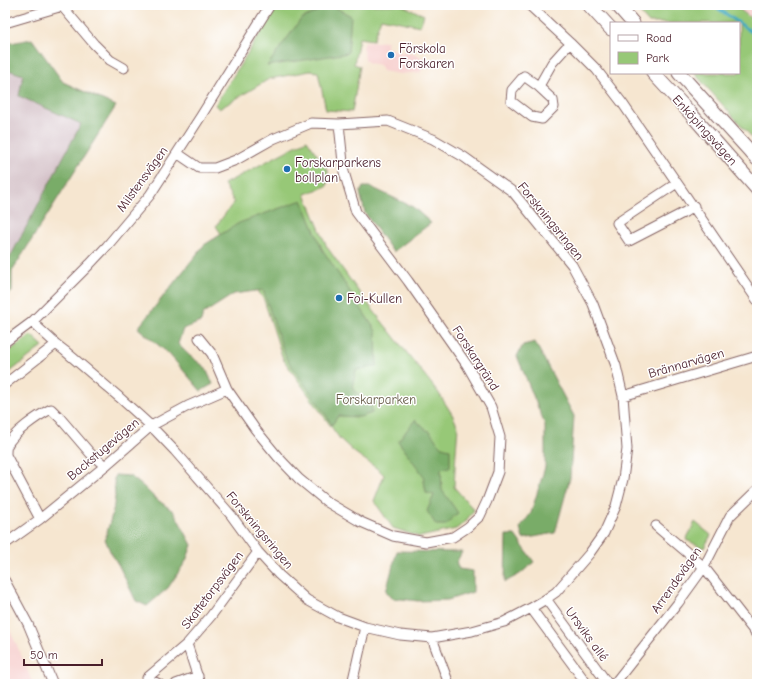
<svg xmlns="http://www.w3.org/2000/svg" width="762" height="689" font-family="'Comic Neue',sans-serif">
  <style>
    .built { fill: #f7d0cf }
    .industrial { fill: #d2bec5 }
    .green { fill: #97c877; stroke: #707451 }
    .forest { fill: #79ac68; stroke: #62664a }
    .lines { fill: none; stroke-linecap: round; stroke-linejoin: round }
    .stream { stroke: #43aac3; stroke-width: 3 }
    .minor-casing { stroke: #866565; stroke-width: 11 }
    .secondary-casing { stroke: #866565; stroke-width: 15 }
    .minor { stroke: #fff; stroke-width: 9 }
    .secondary { stroke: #fff; stroke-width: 13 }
    .poi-dot { fill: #1f6fb2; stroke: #fff; stroke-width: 1.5 }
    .labels { text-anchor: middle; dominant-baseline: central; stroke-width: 3; stroke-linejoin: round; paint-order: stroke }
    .poi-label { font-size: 13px; fill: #4a1f2b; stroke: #fff; text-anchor: start }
    .street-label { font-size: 13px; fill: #4a1f2b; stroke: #fff }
    .park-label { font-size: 13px; fill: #655a46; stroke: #fff }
  </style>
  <rect width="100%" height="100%" fill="#fff"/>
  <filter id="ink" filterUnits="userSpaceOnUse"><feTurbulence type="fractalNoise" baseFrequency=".025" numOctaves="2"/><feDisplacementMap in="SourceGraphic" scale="8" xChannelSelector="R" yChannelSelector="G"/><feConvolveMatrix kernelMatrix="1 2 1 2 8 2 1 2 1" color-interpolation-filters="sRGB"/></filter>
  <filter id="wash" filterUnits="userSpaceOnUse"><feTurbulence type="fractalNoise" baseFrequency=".012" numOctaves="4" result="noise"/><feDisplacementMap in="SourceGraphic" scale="16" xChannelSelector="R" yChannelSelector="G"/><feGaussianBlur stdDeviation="0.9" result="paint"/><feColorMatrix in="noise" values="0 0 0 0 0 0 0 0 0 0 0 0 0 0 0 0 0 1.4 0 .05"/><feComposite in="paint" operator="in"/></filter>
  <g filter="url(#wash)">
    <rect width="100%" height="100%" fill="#f6e6d0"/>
    <!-- built -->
    <path class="built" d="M 734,5 L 757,5 L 757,23 L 736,6 Z
      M 388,41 L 386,47 L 403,53 L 404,51 L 425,58 L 421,72 L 400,74 L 383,71 L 380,65 L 369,63 L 365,59 L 363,47 L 365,43 Z
      M 5,620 L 19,650 L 33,684 L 5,684 Z"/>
    <!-- industrial -->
    <path class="industrial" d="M 5,69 L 24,75 L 19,96 L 81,124 L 7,263 L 5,268 Z"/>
    <!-- green -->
    <path class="green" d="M 278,5 L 401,5 L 424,15 L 420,26 L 381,18 L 373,40 L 359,38 L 354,64 L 360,66 L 352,112 L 326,110 L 318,72 L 310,71 L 269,79 L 219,109 L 215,105 Z
      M 633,5 L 734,5 L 757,23 L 757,143 L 694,73 L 739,73 L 739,23 L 649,23 Z
      M 307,140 L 328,171 L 327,186 L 305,194 L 327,247 L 361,295 L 438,392 L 452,414 L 458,427 L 456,452 L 454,487 L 474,510 L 465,522 L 456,529 L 420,537 L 393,528 L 374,501 L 384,475 L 379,470 L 354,452 L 340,439 L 283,359 L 264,300 L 216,226 L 234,202 L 224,184 Z
      M 31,335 L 43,346 L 5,376 L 5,354 Z
      M 695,522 L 711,535 L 704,548 L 686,540 Z"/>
    <!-- forest -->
    <path class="forest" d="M 331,5 L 351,16 L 348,53 L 267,66 L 301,19 Z
      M 32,39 L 63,82 L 116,106 L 12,271 L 12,292 L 5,297 L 5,268 L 7,263 L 81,124 L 19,96 L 23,75 L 5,69 L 5,44 Z
      M 363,187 L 371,187 L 413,207 L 431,223 L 393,252 L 365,213 L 360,193 Z
      M 302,200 L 322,249 L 376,331 L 377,366 L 356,370 L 353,384 L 355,392 L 371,401 L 372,413 L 360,417 L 338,416 L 332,425 L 322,409 L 286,358 L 263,290 L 234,294 L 203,314 L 201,322 L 183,329 L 178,344 L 190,356 L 205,367 L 213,384 L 201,391 L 169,354 L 138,328 L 204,245 L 239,223 Z
      M 535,342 L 574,416 L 570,478 L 555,533 L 523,539 L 520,528 L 531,513 L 545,467 L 545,425 L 517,356 L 523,345 Z
      M 415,420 C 418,422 420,425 423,427 C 425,430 429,430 431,433 C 438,442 437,447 450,449 L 450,467 L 441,469 L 442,490 L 458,513 L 453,517 L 446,525 L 436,525 L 427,511 L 434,495 L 426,493 L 423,475 L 398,441 Z
      M 115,475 L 130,476 L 144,487 L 155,498 L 173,511 L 178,519 L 192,545 L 186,561 L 168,588 L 147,606 L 136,601 L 119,566 L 110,551 L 105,539 L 113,511 L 115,497 L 114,479 Z
      M 506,535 L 515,535 L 534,562 L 520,574 L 505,582 Z
      M 397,551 L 462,552 L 456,563 L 459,569 L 473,571 L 473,592 L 448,600 L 418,601 L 392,598 L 386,591 Z"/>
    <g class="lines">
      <!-- stream -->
      <path class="stream" d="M 713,5 L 739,23
        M 739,23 L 757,36"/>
    </g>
  </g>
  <g filter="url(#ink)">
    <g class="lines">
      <!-- minor casing -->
      <g class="minor-casing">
        <path id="minor" d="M 61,5 L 94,44 L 110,60 L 124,68
          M 529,5 L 570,43 L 596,69 L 623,104 L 757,300
          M 5,23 L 66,5
          M 524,76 L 538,86 L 553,100 L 554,107 L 542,119 L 532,117 L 511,101 L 512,90 Z
          M 539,86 L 552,63 L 570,43
          M 677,183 L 617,223 L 629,241 L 685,212 L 694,206
          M 32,322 L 56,344 L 65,351 L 119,397 L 151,426 L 175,451 L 231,515 L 258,552 L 279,575 L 307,600 L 338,617 L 365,627 L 400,635 L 432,638 L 472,631 L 504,622 L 531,608 L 546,599 L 556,592 L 589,554 L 604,533 L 616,506 L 623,479 L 627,449 L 623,396 L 616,366 L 593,304 L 572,265 L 513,192 L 464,157 L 433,139 L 388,121 L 339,124 L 311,123 L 273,139 L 236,160 L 215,168 L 199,168 L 177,153
          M 199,338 L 212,354 L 227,389 L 255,429 L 278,457 L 299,479 L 327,502 L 361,522 L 393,536 L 426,542 L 453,537 L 468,527 L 480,516 L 487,501 L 498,472 L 500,437 L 491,407 L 467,365 L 408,281 L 356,212 L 344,172 L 339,124
          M 5,342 L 32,322 L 90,264 L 107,246 L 150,195 L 201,116 L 270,5
          M 5,384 L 56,344
          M 623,396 L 757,356
          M 40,519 L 6,455 C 6,452 6,448 7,446 C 12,433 39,415 51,409 L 60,418 L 90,453 L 105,466
          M 656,526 L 704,567 L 757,635
          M 5,544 L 40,519 L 105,466 L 151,426 L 188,406 L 227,389
          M 5,581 L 28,624 L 53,684
          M 546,599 L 608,684
          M 531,608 L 587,684
          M 432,638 L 449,684
          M 187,644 L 200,684
          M 159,684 L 147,678 L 187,644 L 211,616 L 258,552
          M 176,684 L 198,676
          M 352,684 L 365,627
          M 614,684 L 678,603 L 704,567 L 730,516 L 757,490"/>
      </g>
      <!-- secondary casing -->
      <g class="secondary-casing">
        <path id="secondary" d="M 589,5 L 611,29
          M 617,5 L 633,23
          M 653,73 L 691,114 L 757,189
          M 679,73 L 757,159"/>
      </g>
      <!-- minor -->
      <use href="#minor" class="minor"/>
      <!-- secondary -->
      <use href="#secondary" class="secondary"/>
    </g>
  </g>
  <!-- markers -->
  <g class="poi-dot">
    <circle cx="391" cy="55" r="4"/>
    <circle cx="287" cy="169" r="4"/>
    <circle cx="339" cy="298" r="4"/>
  </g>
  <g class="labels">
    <!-- poi labels -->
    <g class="poi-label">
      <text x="399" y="48">Förskola<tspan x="399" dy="15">Forskaren</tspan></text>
      <text x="295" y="162">Forskarparkens<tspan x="295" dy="15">bollplan</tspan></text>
      <text x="347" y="298">Foi-Kullen</text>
    </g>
    <!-- street labels -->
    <g class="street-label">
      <text transform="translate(705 130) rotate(48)">Enköpingsvägen</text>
      <text transform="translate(142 179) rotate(-54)">Milstensvägen</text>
      <text transform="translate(551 221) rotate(51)">Forskningsringen</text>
      <text transform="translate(476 358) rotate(57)">Forskargränd</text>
      <text transform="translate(686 363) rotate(-16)">Brännarvägen</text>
      <text transform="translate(103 449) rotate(-40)">Backstugevägen</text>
      <text transform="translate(260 530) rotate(50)">Forskningsringen</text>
      <text transform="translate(676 580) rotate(-55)">Arrendevägen</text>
      <text transform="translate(212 590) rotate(-53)">Skattetorpsvägen</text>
      <text transform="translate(587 634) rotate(54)">Ursviks allé</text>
    </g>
    <!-- park labels -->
    <g class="park-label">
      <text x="376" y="399">Forskarparken</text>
    </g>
  </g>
  <!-- margin -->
  <rect width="762" height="689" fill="none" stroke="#fff" stroke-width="20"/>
  <!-- legend -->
  <rect x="610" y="22" width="130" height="52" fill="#ffffff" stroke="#b7a5aa"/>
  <rect x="618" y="35" width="20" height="6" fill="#ffffff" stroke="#b7a5aa"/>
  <text x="646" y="42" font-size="12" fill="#4a1f2b">Road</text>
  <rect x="618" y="52" width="20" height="12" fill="#97c877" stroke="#b7a5aa"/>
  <text x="646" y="62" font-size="12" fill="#4a1f2b">Park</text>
  <!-- scale -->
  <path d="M24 659v6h78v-6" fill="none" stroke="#4a1f2b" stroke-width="2"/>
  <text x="30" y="659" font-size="12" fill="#4a1f2b" stroke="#ffffff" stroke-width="3" paint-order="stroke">50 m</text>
</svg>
